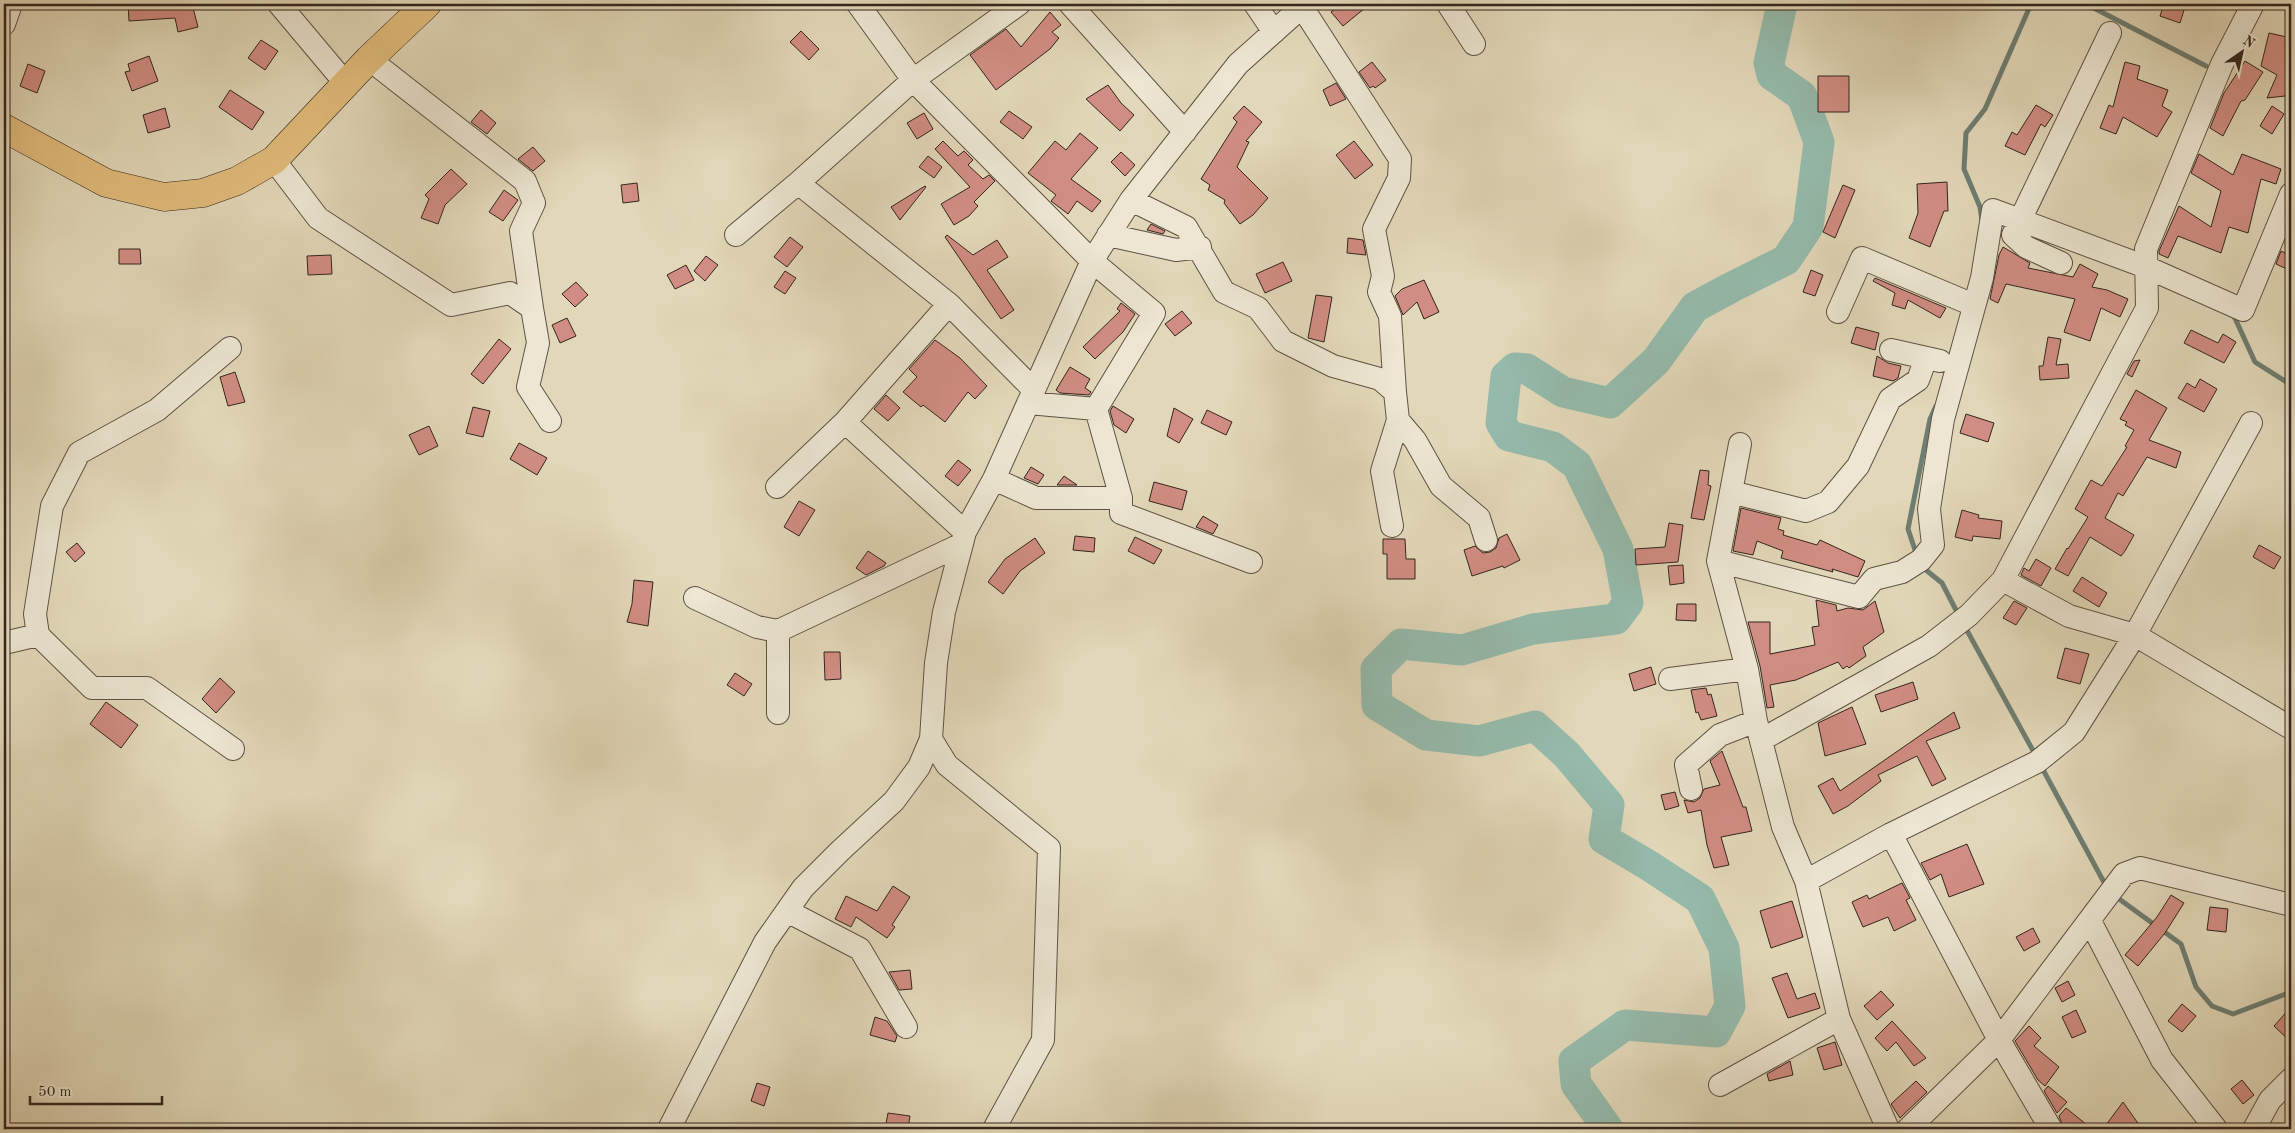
<svg xmlns="http://www.w3.org/2000/svg" width="2295" height="1133" font-family="'Old Standard TT',serif">
  <style>
    .lines { fill: none; stroke-linecap: round; stroke-linejoin: round }
    .stream { stroke: #6e7e72; stroke-width: 5 }
    .river { stroke: #95baab; stroke-width: 31 }
    .building { fill: #d18d83; stroke: #33251d }
    .minor-casing { stroke: #5f5244; stroke-width: 24 }
    .highway-casing { stroke: #33251d; stroke-width: 29 }
    .minor { stroke: #ece6d2; stroke-width: 22 }
    .highway { stroke: #e1bc7c; stroke-width: 28 }
  </style>
  <rect width="100%" height="100%" fill="#e2d8b9"/>
  <filter id="stains"><feTurbulence type="fractalNoise" baseFrequency=".004" numOctaves="4"/><feColorMatrix values="0 0 0 0 .2 0 0 0 0 .09 0 0 0 0 .02 0 0 0 .5 -.17"/></filter>
  <radialGradient id="worn" r=".72"><stop offset=".6" stop-color="#630" stop-opacity="0"/><stop offset="1" stop-color="#630" stop-opacity=".3"/></radialGradient>
  <g class="lines">
    <!-- stream -->
    <path class="stream" d="M 2086,4 L 2206,66
      M 1982,220 L 1980,207 L 1964,169 L 1966,133 L 1985,109 L 2031,4
      M 2231,314 L 2234,316 L 2255,362 L 2291,385
      M 1917,556 L 1908,529 L 1930,419 L 1936,406
      M 1921,566 L 1942,583 L 1959,616
      M 1964,625 L 2036,756
      M 2041,766 L 2106,886
      M 2115,896 L 2181,944 L 2196,987 L 2212,1006 L 2233,1014 L 2291,992"/>
    <!-- river -->
    <path class="river" d="M 1608,1129 L 1576,1084 L 1574,1061 L 1625,1025 L 1716,1032 L 1730,1006 L 1724,948 L 1700,899 L 1648,865 L 1604,839 L 1609,805 L 1567,755 L 1535,726 L 1479,741 L 1426,735 L 1377,705 L 1376,669 L 1401,644 L 1462,650 L 1533,629 L 1616,619 L 1628,603 L 1618,549 L 1577,465 L 1553,447 L 1509,436 L 1501,423 L 1506,376 L 1515,368 L 1527,369 L 1563,392 L 1610,403 L 1656,361 L 1695,307 L 1732,287 L 1786,260 L 1808,227 L 1819,142 L 1802,96 L 1772,75 L 1769,63 L 1782,4"/>
  </g>
  <!-- building -->
  <path class="building" d="M 128,4 L 156,4 L 156,7 L 172,4 L 192,4 L 198,27 L 178,32 L 175,18 L 129,21 Z
    M 1342,4 L 1370,4 L 1343,26 L 1331,12 Z
    M 2164,4 L 2175,4 L 2185,7 L 2180,23 L 2160,16 Z
    M 1050,12 L 1061,25 L 1052,32 L 1059,38 L 1050,49 L 996,90 L 970,55 L 1006,29 L 1021,47 Z
    M 801,31 L 819,49 L 809,60 L 790,42 Z
    M 2269,33 L 2291,38 L 2291,83 L 2285,96 L 2267,98 L 2277,75 L 2261,66 Z
    M 261,40 L 278,51 L 265,70 L 248,58 Z
    M 149,56 L 158,81 L 132,91 L 125,72 L 130,71 L 128,64 Z
    M 2245,61 L 2263,72 L 2245,100 L 2241,101 L 2223,136 L 2210,128 L 2224,93 Z
    M 1372,62 L 1386,80 L 1375,88 L 1373,86 L 1370,88 L 1359,72 Z
    M 2125,62 L 2140,66 L 2137,79 L 2168,90 L 2162,106 L 2172,112 L 2157,137 L 2123,117 L 2116,134 L 2100,128 L 2109,105 L 2113,107 Z
    M 28,64 L 45,71 L 37,93 L 20,86 Z
    M 1818,76 L 1849,76 L 1849,112 L 1818,112 Z
    M 1336,83 L 1346,99 L 1330,106 L 1323,90 Z
    M 1108,85 L 1121,103 L 1134,115 L 1120,131 L 1086,99 Z
    M 230,90 L 264,112 L 252,130 L 219,107 Z
    M 2036,105 L 2053,115 L 2045,127 L 2041,124 L 2025,155 L 2005,146 L 2012,132 L 2017,135 Z
    M 1244,106 L 1262,122 L 1246,141 L 1249,142 L 1237,167 L 1268,198 L 1253,215 L 1240,224 L 1224,203 L 1225,200 L 1208,190 L 1210,185 L 1201,179 L 1237,122 L 1233,118 Z
    M 2272,106 L 2284,114 L 2272,134 L 2260,126 Z
    M 165,108 L 170,127 L 148,133 L 143,115 Z
    M 481,110 L 496,123 L 487,134 L 471,122 Z
    M 1009,111 L 1032,127 L 1023,139 L 1000,122 Z
    M 924,113 L 933,129 L 917,139 L 907,123 Z
    M 1080,133 L 1098,148 L 1071,179 L 1101,201 L 1092,212 L 1077,201 L 1068,214 L 1051,201 L 1056,195 L 1028,173 L 1055,141 L 1066,150 Z
    M 943,141 L 958,156 L 964,151 L 973,160 L 968,165 L 983,179 L 989,175 L 995,181 L 974,202 L 978,206 L 969,216 L 954,225 L 941,204 L 970,187 L 935,149 Z
    M 1354,141 L 1373,165 L 1355,179 L 1336,155 Z
    M 533,147 L 545,161 L 533,171 L 518,159 Z
    M 1121,152 L 1135,165 L 1125,176 L 1111,162 Z
    M 2199,154 L 2233,175 L 2242,154 L 2281,169 L 2276,184 L 2261,179 L 2248,233 L 2229,227 L 2221,253 L 2178,236 L 2168,258 L 2159,254 L 2159,251 L 2179,206 L 2211,227 L 2221,191 L 2191,173 Z
    M 928,156 L 942,167 L 934,178 L 919,167 Z
    M 451,169 L 467,184 L 445,205 L 438,224 L 421,218 L 429,199 L 425,195 Z
    M 1947,182 L 1948,211 L 1944,211 L 1930,247 L 1909,238 L 1918,213 L 1917,184 Z
    M 637,183 L 639,201 L 623,203 L 621,185 Z
    M 1843,185 L 1855,190 L 1835,238 L 1823,232 Z
    M 925,186 L 926,187 L 900,220 L 891,207 Z
    M 504,190 L 518,200 L 503,221 L 489,212 Z
    M 1151,224 L 1165,231 L 1163,234 L 1147,230 Z
    M 947,235 L 973,255 L 997,240 L 1008,257 L 987,270 L 1014,310 L 1001,319 L 945,237 Z
    M 790,237 L 803,247 L 787,267 L 774,257 Z
    M 1348,238 L 1363,240 L 1366,255 L 1347,253 Z
    M 2003,247 L 2030,263 L 2028,268 L 2073,277 L 2080,264 L 2098,274 L 2092,287 L 2107,290 L 2128,299 L 2120,317 L 2101,308 L 2090,341 L 2064,332 L 2075,299 L 2006,284 L 1998,303 L 1990,299 L 1999,255 Z
    M 119,249 L 140,249 L 141,264 L 119,264 Z
    M 2281,251 L 2291,256 L 2291,271 L 2276,264 Z
    M 331,255 L 332,274 L 308,275 L 307,256 Z
    M 706,256 L 718,265 L 705,281 L 694,271 Z
    M 1283,262 L 1292,281 L 1265,293 L 1256,274 Z
    M 686,265 L 694,280 L 675,289 L 667,275 Z
    M 1811,270 L 1823,275 L 1815,296 L 1803,292 Z
    M 785,271 L 796,278 L 785,294 L 774,287 Z
    M 1875,278 L 1946,308 L 1940,318 L 1908,300 L 1905,309 L 1892,305 L 1895,293 L 1873,281 Z
    M 1424,280 L 1439,312 L 1424,319 L 1417,302 L 1403,315 L 1395,296 L 1402,289 Z
    M 576,282 L 588,295 L 575,307 L 562,294 Z
    M 1316,295 L 1332,297 L 1324,342 L 1308,338 Z
    M 1121,303 L 1135,314 L 1123,332 L 1095,359 L 1083,347 L 1120,311 L 1117,309 Z
    M 1182,311 L 1192,323 L 1175,336 L 1165,324 Z
    M 567,318 L 576,336 L 560,343 L 552,325 Z
    M 1856,327 L 1879,333 L 1875,350 L 1851,343 Z
    M 2191,330 L 2218,343 L 2223,334 L 2236,342 L 2224,363 L 2184,343 Z
    M 2048,337 L 2061,339 L 2056,365 L 2068,364 L 2069,378 L 2040,380 L 2039,366 L 2043,366 Z
    M 499,339 L 511,349 L 483,384 L 471,374 Z
    M 935,340 L 960,358 L 987,386 L 975,399 L 968,392 L 945,422 L 923,405 L 921,407 L 903,392 L 917,377 L 909,369 Z
    M 1877,356 L 1888,363 L 1901,366 L 1898,378 L 1893,381 L 1873,376 Z
    M 2140,360 L 2132,377 L 2127,374 L 2134,361 Z
    M 1070,367 L 1090,379 L 1085,388 L 1091,392 L 1089,395 L 1060,393 L 1056,390 Z
    M 235,372 L 245,402 L 228,406 L 220,377 Z
    M 2200,379 L 2217,389 L 2204,412 L 2178,398 L 2187,383 L 2195,388 Z
    M 2136,390 L 2167,408 L 2149,440 L 2181,452 L 2176,468 L 2147,457 L 2123,496 L 2118,493 L 2105,518 L 2134,535 L 2125,551 L 2121,556 L 2090,537 L 2068,576 L 2055,569 L 2067,548 L 2068,549 L 2088,517 L 2075,509 L 2091,480 L 2102,486 L 2127,447 L 2125,446 L 2134,430 L 2125,425 L 2127,422 L 2120,419 Z
    M 886,395 L 900,408 L 888,421 L 874,409 Z
    M 1113,406 L 1134,419 L 1126,433 L 1114,425 L 1110,411 Z
    M 473,407 L 490,411 L 483,437 L 466,433 Z
    M 1174,408 L 1193,419 L 1179,443 L 1167,436 Z
    M 1207,410 L 1232,422 L 1226,435 L 1201,423 Z
    M 1966,414 L 1994,423 L 1988,442 L 1960,433 Z
    M 429,426 L 438,446 L 419,455 L 409,435 Z
    M 519,443 L 547,458 L 537,475 L 510,459 Z
    M 958,460 L 971,470 L 958,486 L 945,476 Z
    M 1031,467 L 1044,475 L 1038,484 L 1024,478 Z
    M 1700,470 L 1709,471 L 1708,485 L 1711,486 L 1704,520 L 1691,518 Z
    M 1064,476 L 1077,485 L 1057,485 Z
    M 1154,482 L 1187,491 L 1182,510 L 1149,501 Z
    M 799,501 L 815,510 L 799,536 L 784,527 Z
    M 1741,508 L 1781,518 L 1778,529 L 1784,531 L 1783,535 L 1817,545 L 1820,540 L 1865,561 L 1858,577 L 1832,569 L 1833,572 L 1781,558 L 1783,551 L 1757,541 L 1753,555 L 1733,551 Z
    M 1962,510 L 1979,515 L 1978,518 L 2002,521 L 2000,539 L 1973,536 L 1972,541 L 1955,537 Z
    M 1203,516 L 1218,525 L 1213,534 L 1196,527 Z
    M 1669,523 L 1683,525 L 1678,562 L 1636,565 L 1635,549 L 1665,547 Z
    M 1507,534 L 1520,560 L 1504,568 L 1503,566 L 1472,576 L 1464,550 L 1475,546 L 1483,553 L 1490,552 L 1496,548 L 1499,538 Z
    M 1075,536 L 1095,538 L 1094,552 L 1073,550 Z
    M 1135,537 L 1162,550 L 1154,564 L 1128,551 Z
    M 1035,538 L 1045,553 L 1020,571 L 1003,594 L 988,582 L 1005,559 Z
    M 1383,539 L 1405,539 L 1406,559 L 1415,559 L 1415,579 L 1387,579 L 1387,554 L 1383,554 Z
    M 77,543 L 85,553 L 75,562 L 66,552 Z
    M 2259,545 L 2281,557 L 2274,569 L 2253,557 Z
    M 868,551 L 886,563 L 884,566 L 866,575 L 856,568 Z
    M 2036,559 L 2051,568 L 2041,586 L 2021,575 L 2024,568 L 2029,571 Z
    M 1683,565 L 1684,583 L 1670,585 L 1668,566 Z
    M 2082,577 L 2107,593 L 2099,607 L 2073,591 Z
    M 634,580 L 653,582 L 648,626 L 627,622 L 632,604 Z
    M 1816,600 L 1836,605 L 1837,611 L 1848,608 L 1863,610 L 1875,601 L 1884,632 L 1863,647 L 1866,656 L 1849,668 L 1847,666 L 1843,669 L 1838,662 L 1796,680 L 1770,685 L 1774,707 L 1767,708 L 1760,666 L 1748,622 L 1770,622 L 1770,654 L 1815,645 L 1812,627 L 1819,626 Z
    M 2014,601 L 2027,608 L 2016,625 L 2003,618 Z
    M 1677,604 L 1696,604 L 1696,621 L 1676,620 Z
    M 2065,648 L 2089,654 L 2080,684 L 2057,678 Z
    M 824,652 L 840,652 L 841,679 L 825,680 Z
    M 1651,667 L 1656,684 L 1634,691 L 1629,674 Z
    M 735,673 L 752,684 L 744,696 L 727,685 Z
    M 220,678 L 235,692 L 216,713 L 202,699 Z
    M 1913,682 L 1918,699 L 1881,712 L 1875,695 Z
    M 1706,688 L 1708,695 L 1711,694 L 1717,716 L 1701,720 L 1698,712 L 1696,713 L 1691,690 Z
    M 106,702 L 138,725 L 121,748 L 90,724 Z
    M 1852,707 L 1866,744 L 1825,756 L 1818,723 Z
    M 1954,712 L 1960,728 L 1926,741 L 1946,779 L 1932,786 L 1917,756 L 1878,775 L 1881,781 L 1848,806 L 1833,814 L 1818,786 L 1833,778 L 1840,791 Z
    M 1722,751 L 1743,807 L 1746,807 L 1752,831 L 1721,837 L 1729,865 L 1714,868 L 1707,845 L 1701,810 L 1688,813 L 1684,800 L 1694,802 L 1700,798 L 1704,789 L 1720,785 L 1710,761 Z
    M 1675,792 L 1679,806 L 1665,810 L 1661,795 Z
    M 1967,844 L 1984,884 L 1949,897 L 1941,874 L 1930,880 L 1921,863 Z
    M 1902,883 L 1910,898 L 1906,900 L 1916,920 L 1894,931 L 1888,917 L 1863,927 L 1852,902 L 1867,895 L 1869,899 Z
    M 893,886 L 910,897 L 892,925 L 895,927 L 887,938 L 856,917 L 851,927 L 835,919 L 846,896 L 877,911 Z
    M 2171,895 L 2184,903 L 2165,933 L 2138,966 L 2125,955 L 2157,917 Z
    M 1792,901 L 1803,937 L 1771,948 L 1760,911 Z
    M 2210,907 L 2228,909 L 2226,932 L 2207,930 Z
    M 2033,928 L 2040,942 L 2024,951 L 2016,937 Z
    M 910,970 L 912,989 L 899,990 L 889,972 Z
    M 1787,973 L 1797,999 L 1815,993 L 1820,1008 L 1788,1018 L 1772,978 Z
    M 2068,981 L 2075,995 L 2062,1002 L 2055,988 Z
    M 1881,991 L 1894,1005 L 1877,1020 L 1864,1006 Z
    M 2182,1004 L 2196,1016 L 2182,1032 L 2168,1021 Z
    M 2291,1007 L 2291,1042 L 2274,1026 Z
    M 2076,1010 L 2086,1032 L 2072,1038 L 2062,1017 Z
    M 875,1017 L 887,1021 L 897,1036 L 895,1042 L 870,1035 Z
    M 1892,1021 L 1926,1058 L 1914,1066 L 1896,1042 L 1887,1051 L 1875,1038 Z
    M 2029,1026 L 2041,1038 L 2034,1046 L 2059,1067 L 2045,1086 L 2038,1080 L 2015,1041 Z
    M 1835,1042 L 1842,1065 L 1824,1070 L 1817,1048 Z
    M 1790,1061 L 1793,1075 L 1769,1081 L 1767,1074 Z
    M 2242,1080 L 2254,1095 L 2243,1104 L 2231,1089 Z
    M 1916,1081 L 1927,1092 L 1900,1118 L 1891,1104 Z
    M 757,1083 L 770,1087 L 764,1106 L 751,1101 Z
    M 2048,1086 L 2067,1102 L 2057,1113 L 2044,1091 Z
    M 2123,1102 L 2142,1129 L 2103,1129 Z
    M 2066,1108 L 2092,1129 L 2064,1129 L 2059,1116 Z
    M 888,1113 L 910,1116 L 908,1129 L 885,1129 Z"/>
  <g class="lines">
    <!-- minor casing -->
    <g class="minor-casing">
      <path id="minor" d="M 279,4 L 347,85
        M 1070,4 L 1185,132
        M 1255,4 L 1274,32
        M 1448,4 L 1474,44
        M 1302,7 L 1400,159 L 1399,178 L 1374,229 L 1383,276 L 1379,292 L 1390,316 L 1395,392
        M 4,24 L 11,4
        M 369,59 L 525,181 L 534,203 L 521,231 L 532,308
        M 274,160 L 318,218 L 451,305 L 510,293 L 532,308 L 538,343 L 528,387 L 550,421
        M 798,183 L 949,304 L 1034,390
        M 1131,200 L 1186,227 L 1224,292 L 1258,308 L 1283,341 L 1333,366 L 1380,379 L 1395,392 L 1398,420 L 1415,440 L 1441,486 L 1479,518 L 1486,540
        M 736,235 L 798,183 L 913,80 L 1019,4
        M 1108,235 L 1176,250 L 1200,247
        M 2061,263 L 2026,247 L 2013,235 L 2110,33
        M 1838,312 L 1862,258 L 1964,301 L 1975,302
        M 230,348 L 157,410 L 79,453 L 52,506 L 35,614 L 38,635 L 92,688 L 147,688 L 233,749
        M 1891,350 L 1940,361
        M 1028,403 L 1096,409 L 1121,498 L 1121,513 L 1251,562
        M 1096,409 L 1154,313 L 1092,261 L 1131,200 L 1238,64 L 1305,4
        M 845,422 L 965,532
        M 1740,444 L 1718,561 L 1747,669 L 1756,721 L 1783,827 L 1806,881 L 1839,1019 L 1888,1129
        M 994,479 L 1036,498 L 1121,498
        M 777,487 L 845,422 L 949,304
        M 1731,492 L 1806,511 L 1828,502 L 1858,466 L 1890,399 L 1918,380 L 1926,358
        M 1392,526 L 1382,471 L 1398,420
        M 1718,561 L 1859,597 L 1874,579 L 1902,572 L 1921,560 L 1933,545 L 1929,509 L 1943,419 L 1982,278 L 1993,210 L 2146,267 L 2243,310 L 2291,194
        M 2003,580 L 2069,616 L 2135,635 L 2291,728
        M 695,598 L 757,627 L 778,631
        M 4,643 L 38,635
        M 1670,679 L 1747,669
        M 778,713 L 778,631 L 962,544
        M 931,739 L 947,765 L 1049,848 L 1043,1040 L 994,1129
        M 1761,740 L 1929,646 L 1969,615 L 2003,580 L 2147,308 L 2146,249 L 2222,64 L 2253,4
        M 1691,789 L 1686,765 L 1720,735 L 1756,721
        M 1891,834 L 1999,1040 L 2051,1129
        M 1806,881 L 1891,834 L 2037,762 L 2074,732 L 2135,635 L 2251,423
        M 787,911 L 860,949 L 906,1027
        M 2090,921 L 2162,1060 L 2216,1129
        M 1720,1085 L 1839,1019
        M 669,1129 L 765,942 L 803,888 L 840,851 L 894,801 L 919,767 L 931,739 L 936,663 L 944,612 L 965,532 L 994,479 L 1092,261 L 913,80 L 858,4
        M 1908,1129 L 1999,1040 L 2124,874 L 2140,868 L 2291,905
        M 2254,1129 L 2270,1100 L 2291,1079"/>
    </g>
    <!-- highway casing -->
    <g class="highway-casing">
      <path id="highway" d="M 4,128 L 106,183 L 164,197 L 203,193 L 237,181 L 274,160 L 369,59 L 427,4"/>
    </g>
    <!-- minor -->
    <use href="#minor" class="minor"/>
    <!-- highway -->
    <use href="#highway" class="highway"/>
  </g>
  <!-- margin -->
  <rect width="2295" height="1133" fill="none" stroke="#e2d8b9" stroke-width="20"/>
  <rect x="5" y="5" width="2285" height="1123" fill="none" stroke="#33251d" stroke-width="2.5"/>
  <rect x="10" y="10" width="2275" height="1113" fill="none" stroke="#33251d"/>
  <!-- north arrow -->
  <g transform="translate(2242 52) rotate(34)" stroke="#ece6d2" stroke-width="4" paint-order="stroke">
  <path d="M0-4L9 19L0 12L-9 19Z" fill="#33251d"/>
  <text y="-8" font-size="14" font-weight="bold" text-anchor="middle" fill="#33251d">N</text>
  </g>
  <!-- scale -->
  <path d="M30 1096v8h132v-8" fill="none" stroke="#33251d" stroke-width="2.5"/>
  <text x="38" y="1096" font-size="15" fill="#33251d" stroke="#ece6d2" stroke-width="4" paint-order="stroke">50 m</text>
  <rect width="100%" height="100%" filter="url(#stains)"/>
  <rect width="100%" height="100%" fill="url(#worn)"/>
</svg>
